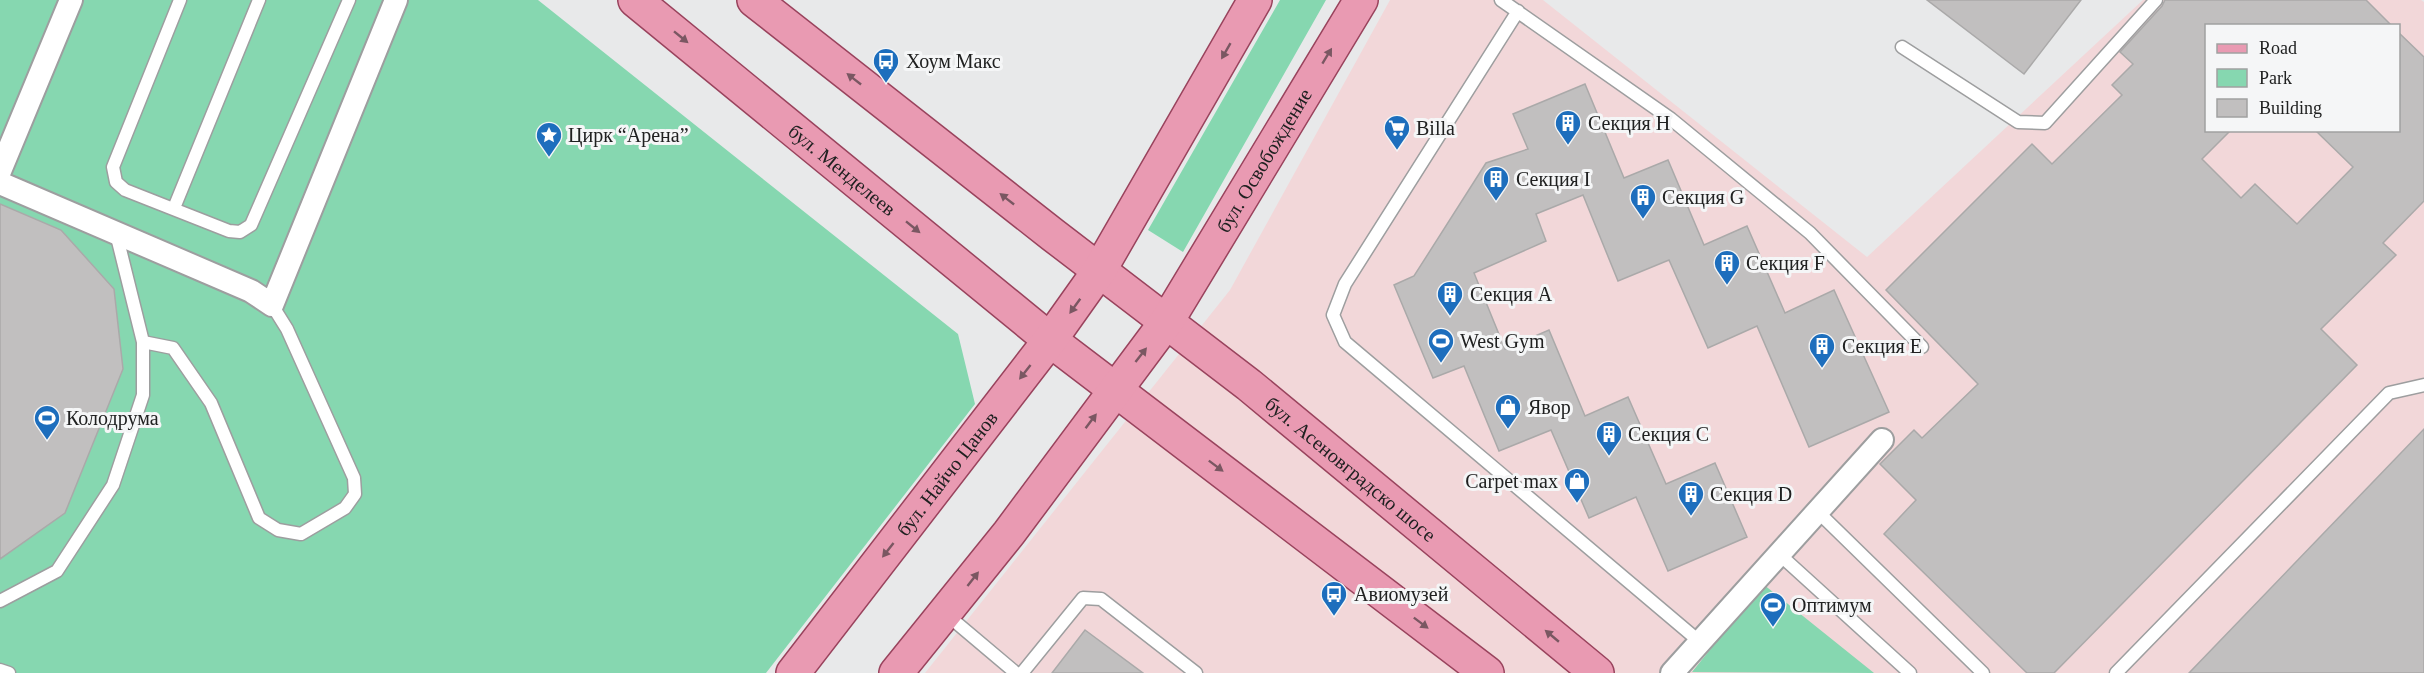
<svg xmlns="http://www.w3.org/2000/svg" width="2424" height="673" font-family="'Times New Roman',serif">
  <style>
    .industrial { fill: #f2d7d9; fill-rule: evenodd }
    .green { fill: #86d7b0 }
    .building { fill: #c1bfbf; stroke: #aaa9a9; stroke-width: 1.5 }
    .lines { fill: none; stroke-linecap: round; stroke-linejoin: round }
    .lane-casing { stroke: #9d9e9f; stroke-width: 15 }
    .street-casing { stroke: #9d9e9f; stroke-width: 26 }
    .primary-casing { stroke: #99435d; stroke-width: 36 }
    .lane { stroke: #fff; stroke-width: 12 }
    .street { stroke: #fff; stroke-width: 22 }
    .primary { stroke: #e99ab2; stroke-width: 33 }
    .oneway { fill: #7a5762 }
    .labels { text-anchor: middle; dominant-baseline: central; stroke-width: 6; stroke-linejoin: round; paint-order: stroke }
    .poi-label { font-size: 20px; fill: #202121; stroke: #f5f6f7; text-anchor: start }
    .street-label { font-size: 20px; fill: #202121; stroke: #f5f6f7 }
  </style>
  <rect width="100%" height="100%" fill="#e8e9ea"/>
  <!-- industrial -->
  <path class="industrial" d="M 1390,0 L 1543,0 L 1867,257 L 2143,0 L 2421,0 L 2424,2 L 2424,673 L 925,673 L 1230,290 ZM 2206,26 L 2398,26 L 2398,130 L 2206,130 Z"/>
  <!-- green -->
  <path class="green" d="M 0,0 L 538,0 L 958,334 L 975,404 L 766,673 L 0,673 Z
    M 1280,0 L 1326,0 L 1183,252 L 1148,230 Z
    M 1763,584 L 1874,673 L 1692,672 Z"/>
  <!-- building -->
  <path class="building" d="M 1927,0 L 2081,0 L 2024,74 Z
    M 2165,0 L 2366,0 L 2392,26 L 2206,26 L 2206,130 L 2231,130 L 2202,159 L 2241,198 L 2255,184 L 2297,224 L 2353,167 L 2315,130 L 2398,130 L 2398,32 L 2424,57 L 2424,201 L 2383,243 L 2396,255 L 2321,329 L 2357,365 L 2054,673 L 2027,673 L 1884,534 L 1916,500 L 1880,464 L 1914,430 L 1922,438 L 1978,384 L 1886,290 L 2032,144 L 2052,164 L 2122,95 L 2112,85 L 2133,64 L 2120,52 L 2162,6 Z
    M 1585,84 L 1624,178 L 1668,160 L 1704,245 L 1747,226 L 1785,313 L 1834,290 L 1889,412 L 1809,447 L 1757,326 L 1708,348 L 1669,260 L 1618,281 L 1583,195 L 1536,214 L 1546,241 L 1474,273 L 1505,349 L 1549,330 L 1585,416 L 1628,397 L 1666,484 L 1715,463 L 1747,537 L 1668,571 L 1636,497 L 1589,518 L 1551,430 L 1499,451 L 1464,366 L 1433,378 L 1394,285 L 1414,276 L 1486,163 L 1528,149 L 1513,114 Z
    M 0,204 L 61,230 L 114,289 L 123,369 L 65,513 L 0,559 Z
    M 2424,429 L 2424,673 L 2189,673 Z
    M 1085,630 L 1143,673 L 1052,673 Z"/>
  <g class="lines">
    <!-- lane casing -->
    <g class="lane-casing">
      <path id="lane" d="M 180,0 L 113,167 L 116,182 L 125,190 L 229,231 L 240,232 L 251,225 L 349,0
        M 1501,0 L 1671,119 L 1810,233 L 1922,347
        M 1518,11 L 1345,284 L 1333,315 L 1345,342 L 1700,642
        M 1902,47 L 2018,122 L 2045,123 L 2156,0
        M 174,208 L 259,0
        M 143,342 L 173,348 L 211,403 L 259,518 L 278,530 L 301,534 L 345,508 L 355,494 L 354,478 L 287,329 L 272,305
        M 1817,511 L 1983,673
        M 1779,554 L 1910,673
        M 0,601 L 57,571 L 113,485 L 143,395 L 143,342 L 116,233
        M 946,614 L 1016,673
        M 0,670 L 9,673
        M 1022,673 L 1083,598 L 1101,599 L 1196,673
        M 2116,673 L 2389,393 L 2424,385"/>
    </g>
    <!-- street casing -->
    <g class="street-casing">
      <path id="street" d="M 0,171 L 71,0
        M 0,183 L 251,291 L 272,305 L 396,0
        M 1672,673 L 1882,440"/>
    </g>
    <!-- primary casing -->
    <g class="primary-casing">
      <g id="primary">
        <path id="s1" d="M 635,0 L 1050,340 L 1487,673"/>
        <path id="s2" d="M 754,0 L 1053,235 L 1249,385 L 1597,673"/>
        <path id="s3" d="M 793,673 L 1050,340 L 1099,271 L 1255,0"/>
        <path id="s4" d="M 896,673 L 1009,533 L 1167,321 L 1361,0"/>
      </g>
    </g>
    <!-- lane -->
    <use href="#lane" class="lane"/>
    <!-- street -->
    <use href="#street" class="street"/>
    <!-- primary -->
    <use href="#primary" class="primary"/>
  </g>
  <!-- one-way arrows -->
  <defs><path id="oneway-solid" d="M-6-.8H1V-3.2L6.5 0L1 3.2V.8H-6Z" transform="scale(1.5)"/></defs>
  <g class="oneway">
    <use href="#oneway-solid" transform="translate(681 37) rotate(39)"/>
    <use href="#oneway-solid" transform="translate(1226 51) rotate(120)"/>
    <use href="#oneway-solid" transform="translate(1327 56) rotate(-59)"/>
    <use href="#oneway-solid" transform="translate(854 79) rotate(-142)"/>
    <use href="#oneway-solid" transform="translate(1007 199) rotate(-142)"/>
    <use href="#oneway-solid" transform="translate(913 227) rotate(39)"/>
    <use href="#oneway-solid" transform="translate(1075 306) rotate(126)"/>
    <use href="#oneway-solid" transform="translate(1141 355) rotate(-52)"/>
    <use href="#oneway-solid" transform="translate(1025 372) rotate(128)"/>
    <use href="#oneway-solid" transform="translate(1091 421) rotate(-53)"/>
    <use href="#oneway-solid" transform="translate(1216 466) rotate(37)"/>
    <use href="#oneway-solid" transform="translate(888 550) rotate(128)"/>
    <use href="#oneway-solid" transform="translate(973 579) rotate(-52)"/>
    <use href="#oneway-solid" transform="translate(1421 623) rotate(37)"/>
    <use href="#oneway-solid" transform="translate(1552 636) rotate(-140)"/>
  </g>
  <!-- icons -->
  <defs>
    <g id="bus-pin" transform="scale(1.35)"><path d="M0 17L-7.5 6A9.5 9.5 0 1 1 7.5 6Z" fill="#1d6ebd" stroke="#f5f6f7"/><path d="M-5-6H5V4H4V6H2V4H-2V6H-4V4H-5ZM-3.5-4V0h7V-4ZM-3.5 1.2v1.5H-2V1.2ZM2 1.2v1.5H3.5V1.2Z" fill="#fff"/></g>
    <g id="building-pin" transform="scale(1.35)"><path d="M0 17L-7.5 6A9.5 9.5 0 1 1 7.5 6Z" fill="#1d6ebd" stroke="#f5f6f7"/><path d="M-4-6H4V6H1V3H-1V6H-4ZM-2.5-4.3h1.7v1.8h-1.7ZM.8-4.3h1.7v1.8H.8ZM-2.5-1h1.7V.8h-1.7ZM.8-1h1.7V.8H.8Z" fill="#fff"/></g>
    <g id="supermarket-pin" transform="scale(1.35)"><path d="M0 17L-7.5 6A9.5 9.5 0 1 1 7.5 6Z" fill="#1d6ebd" stroke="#f5f6f7"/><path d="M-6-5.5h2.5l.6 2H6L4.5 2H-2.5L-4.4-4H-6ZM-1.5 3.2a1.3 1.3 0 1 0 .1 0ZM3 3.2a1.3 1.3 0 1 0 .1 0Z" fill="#fff"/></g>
    <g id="sight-pin" transform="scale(1.35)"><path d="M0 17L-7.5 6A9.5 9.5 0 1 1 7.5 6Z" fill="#1d6ebd" stroke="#f5f6f7"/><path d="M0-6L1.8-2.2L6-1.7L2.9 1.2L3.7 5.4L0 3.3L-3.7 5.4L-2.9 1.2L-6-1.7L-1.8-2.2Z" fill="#fff"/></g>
    <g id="stadium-pin" transform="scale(1.35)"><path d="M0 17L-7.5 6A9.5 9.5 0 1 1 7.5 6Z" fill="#1d6ebd" stroke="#f5f6f7"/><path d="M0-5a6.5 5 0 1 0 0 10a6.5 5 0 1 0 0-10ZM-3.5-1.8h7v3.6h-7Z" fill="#fff"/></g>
    <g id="shop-pin" transform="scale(1.35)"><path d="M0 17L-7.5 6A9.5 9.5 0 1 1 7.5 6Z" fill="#1d6ebd" stroke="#f5f6f7"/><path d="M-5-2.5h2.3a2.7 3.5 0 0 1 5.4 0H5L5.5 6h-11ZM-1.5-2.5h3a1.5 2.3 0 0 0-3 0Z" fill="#fff"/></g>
  </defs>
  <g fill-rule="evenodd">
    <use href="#bus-pin" x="886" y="61"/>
    <use href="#building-pin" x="1568" y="123"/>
    <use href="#supermarket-pin" x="1397" y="128"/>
    <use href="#sight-pin" x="549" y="135"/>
    <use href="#building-pin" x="1496" y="179"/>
    <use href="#building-pin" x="1643" y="197"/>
    <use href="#building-pin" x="1727" y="263"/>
    <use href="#building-pin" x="1450" y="294"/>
    <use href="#stadium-pin" x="1441" y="341"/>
    <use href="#building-pin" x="1822" y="346"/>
    <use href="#shop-pin" x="1508" y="407"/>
    <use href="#stadium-pin" x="47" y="418"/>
    <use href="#building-pin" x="1609" y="434"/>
    <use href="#shop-pin" x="1577" y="481"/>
    <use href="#building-pin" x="1691" y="494"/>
    <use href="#bus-pin" x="1334" y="594"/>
    <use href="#stadium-pin" x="1773" y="605"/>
  </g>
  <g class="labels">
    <!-- poi labels -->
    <g class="poi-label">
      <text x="906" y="61">Хоум Макс</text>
      <text x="1588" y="123">Секция H</text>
      <text x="1416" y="128">Billa</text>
      <text x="568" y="135">Цирк “Арена”</text>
      <text x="1516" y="179">Секция I</text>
      <text x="1662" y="197">Секция G</text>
      <text x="1746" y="263">Секция F</text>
      <text x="1470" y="294">Секция A</text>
      <text x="1460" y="341">West Gym</text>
      <text x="1842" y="346">Секция E</text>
      <text x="1528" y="407">Явор</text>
      <text x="66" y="418">Колодрума</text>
      <text x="1628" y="434">Секция C</text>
      <text x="1558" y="481" text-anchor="end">Carpet max</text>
      <text x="1710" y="494">Секция D</text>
      <text x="1354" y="594">Авиомузей</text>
      <text x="1792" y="605">Оптимум</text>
    </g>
    <!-- street labels -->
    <g class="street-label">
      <text stroke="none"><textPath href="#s4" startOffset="632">бул. Освобождение</textPath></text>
      <text stroke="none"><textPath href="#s1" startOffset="268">бул. Менделеев</textPath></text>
      <text stroke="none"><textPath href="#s2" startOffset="759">бул. Асеновградско шосе</textPath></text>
      <text stroke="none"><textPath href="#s3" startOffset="252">бул. Найчо Цанов</textPath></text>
    </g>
  </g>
  <!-- legend -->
  <rect x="2205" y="24" width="195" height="108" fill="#f5f6f7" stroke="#a0a1a1" stroke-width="1.5"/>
  <rect x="2217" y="44" width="30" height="9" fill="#e99ab2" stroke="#a0a1a1" stroke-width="1.5"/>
  <text x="2259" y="54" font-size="18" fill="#202121">Road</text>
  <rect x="2217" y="69" width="30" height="18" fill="#86d7b0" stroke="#a0a1a1" stroke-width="1.5"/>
  <text x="2259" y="84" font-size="18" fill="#202121">Park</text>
  <rect x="2217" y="99" width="30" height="18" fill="#c1bfbf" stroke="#a0a1a1" stroke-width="1.5"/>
  <text x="2259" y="114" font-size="18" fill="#202121">Building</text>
</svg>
